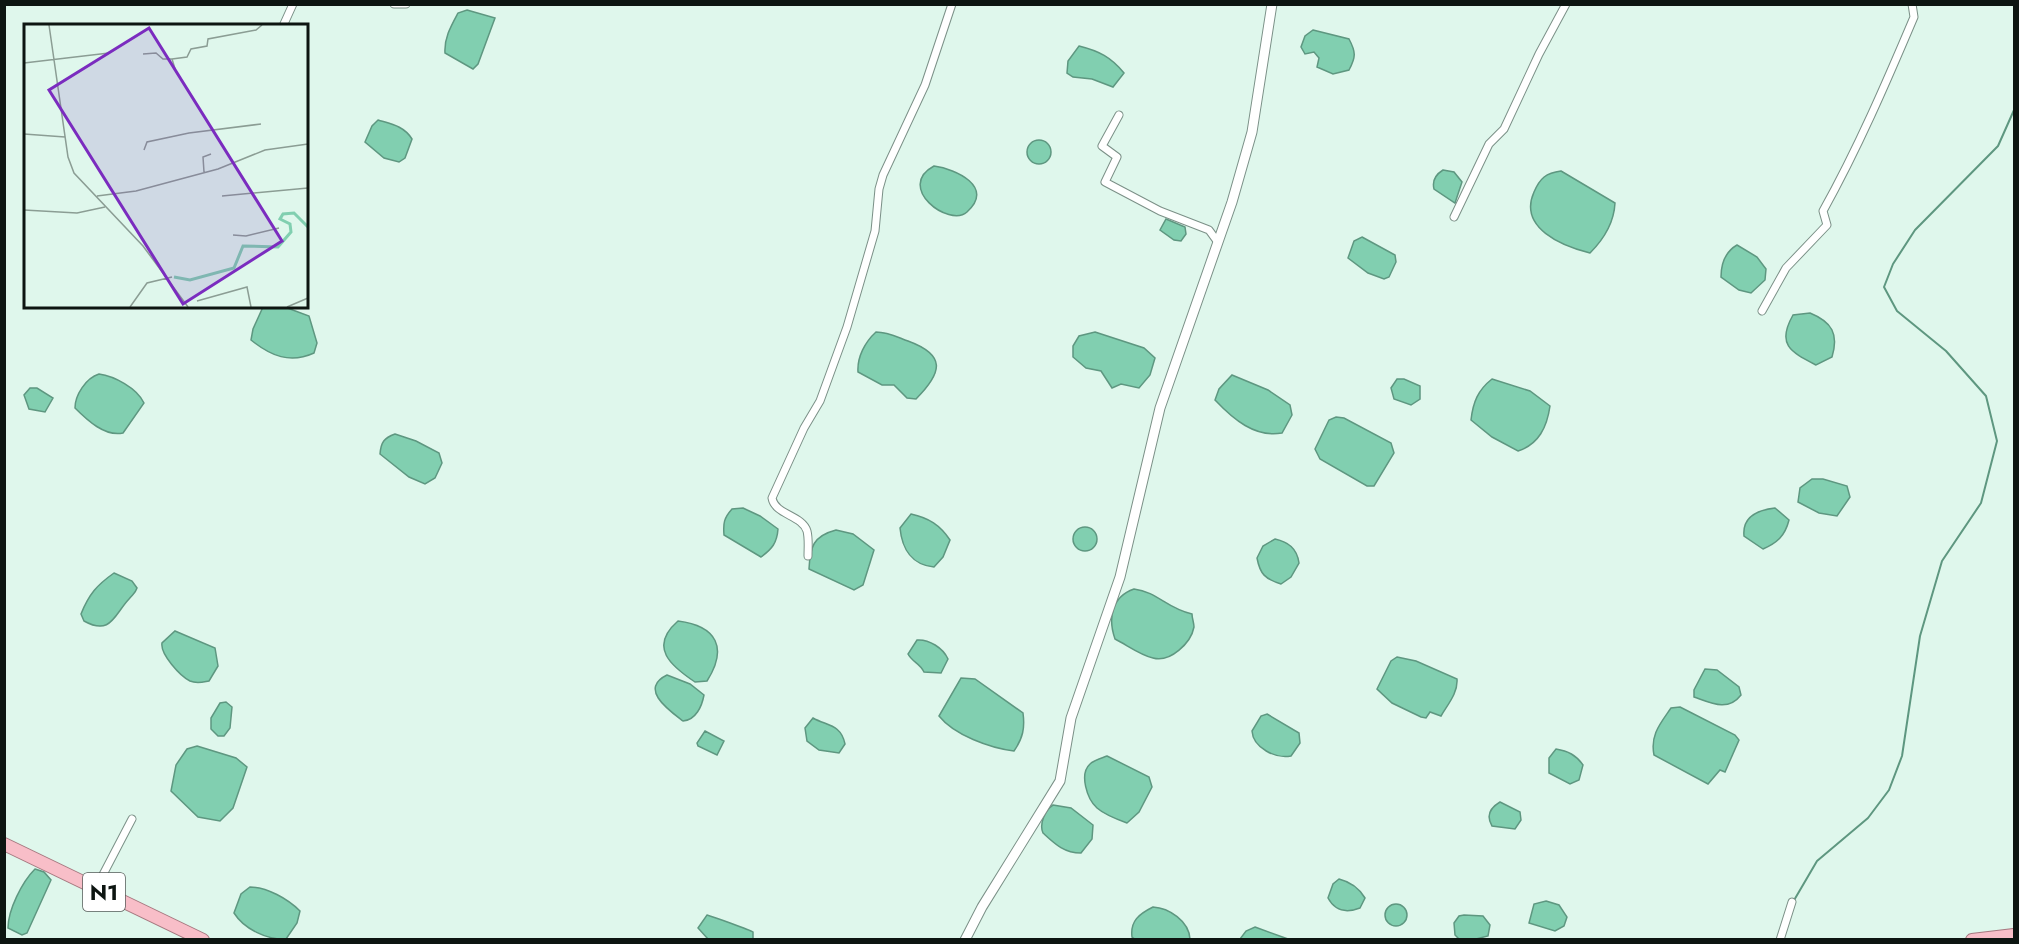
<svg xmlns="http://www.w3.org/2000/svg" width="2019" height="944" font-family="Jost,sans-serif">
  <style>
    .water { fill: #81cfb0; stroke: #5e9780; stroke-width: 1.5 }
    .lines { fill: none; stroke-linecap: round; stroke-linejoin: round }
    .stream { stroke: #5e9780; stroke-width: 2 }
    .minor-casing { stroke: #7b9087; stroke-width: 9 }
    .tertiary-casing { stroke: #7b9087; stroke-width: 11 }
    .trunk-casing { stroke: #a5787f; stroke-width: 14 }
    .minor { stroke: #fff; stroke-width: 7 }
    .tertiary { stroke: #fff; stroke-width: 9 }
    .trunk { stroke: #f8bec8; stroke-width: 12 }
    .labels { text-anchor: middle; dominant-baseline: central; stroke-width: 5; stroke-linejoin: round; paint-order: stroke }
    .shield { fill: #fff; stroke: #565b58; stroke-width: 1.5 }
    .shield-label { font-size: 22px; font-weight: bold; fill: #0d1511 }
    .inset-river { fill: none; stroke: #81cfb0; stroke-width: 3 }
    .inset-road { fill: none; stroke: #8b9d94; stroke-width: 1.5 }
    .view { fill: #7b2cbf; fill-opacity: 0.15; stroke: #7b2cbf; stroke-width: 3 }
    .inset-edge { fill: none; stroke: #0d1511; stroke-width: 3 }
  </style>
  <rect width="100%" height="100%" fill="#dff7ec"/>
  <!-- water -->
  <path class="water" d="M 467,10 L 495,18 L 478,64 L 473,69 L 445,53 C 444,38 451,26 458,13 Z
    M 1313,30 L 1349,39 C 1356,52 1356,57 1349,70 L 1333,74 L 1317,67 L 1319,58 L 1314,52 L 1305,54 L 1301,47 L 1305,36 Z
    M 1079,46 C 1099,51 1111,57 1124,73 L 1113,87 L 1092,79 L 1073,77 L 1067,73 L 1068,61 Z
    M 378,120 C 391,124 404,126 412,139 L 405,158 L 399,162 L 384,158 L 365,142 L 372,126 Z
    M1027 152a12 12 0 1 1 24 0a12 12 0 1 1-24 0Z
    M 934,166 C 956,169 995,187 967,212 C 949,228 895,187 934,166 Z
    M 1443,170 L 1454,172 L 1462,182 L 1455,203 L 1434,189 C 1432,181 1435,175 1443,170 Z
    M 1561,171 L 1615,203 C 1614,223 1604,239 1590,253 C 1562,246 1518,228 1534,192 C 1540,178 1546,173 1561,171 Z
    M 1166,219 L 1185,227 L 1186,234 L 1181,241 L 1174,240 L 1160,230 Z
    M 1362,237 L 1395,255 L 1396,262 L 1389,277 L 1384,279 L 1368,273 L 1348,258 L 1354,241 Z
    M 1737,245 L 1757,257 L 1766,269 L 1765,280 L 1751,293 L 1739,290 L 1721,277 C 1721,263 1725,252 1737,245 Z
    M 282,306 L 309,316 L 317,343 L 314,353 C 290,364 271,356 251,340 L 253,329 L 263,307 Z
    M 1810,313 C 1832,322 1839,334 1832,357 L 1816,365 C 1791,352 1776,345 1793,315 Z
    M 876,332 C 888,332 897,337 908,341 C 946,355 943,372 916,399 L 907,398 L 894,385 L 882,385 L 858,372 C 857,357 865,342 876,332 Z
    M 1095,332 L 1144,348 L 1155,358 L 1150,375 L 1139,388 L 1121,384 L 1112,388 L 1101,371 L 1086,368 L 1073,357 L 1073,346 L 1079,336 Z
    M 99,374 C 114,376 137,388 144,403 L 123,433 C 105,437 87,420 75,408 C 75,395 86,378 99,374 Z
    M 1232,375 L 1268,390 L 1290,405 L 1292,415 L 1282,433 C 1255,438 1233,419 1215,400 L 1219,389 Z
    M 1397,379 L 1404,379 L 1420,386 L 1420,399 L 1411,405 L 1394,399 L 1391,388 Z
    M 1492,379 L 1530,391 L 1550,406 C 1547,427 1539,444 1518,451 L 1492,437 L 1471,420 C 1473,402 1478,390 1492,379 Z
    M 30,388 L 37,388 L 53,398 L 45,412 L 29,409 L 24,395 Z
    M 1336,417 L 1344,418 L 1391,443 L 1394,453 L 1374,486 L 1367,486 L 1320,459 L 1315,449 L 1329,420 Z
    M 395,434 L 416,441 L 439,453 L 442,463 L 435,478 L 425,484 L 409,477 L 380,454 C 381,442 384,438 395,434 Z
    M 1812,479 L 1823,479 L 1847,486 L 1850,497 L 1837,516 L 1819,513 L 1798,502 L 1800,488 Z
    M 743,508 L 760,516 L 778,529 C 777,543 772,549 761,557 L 724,535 C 723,523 724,518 732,509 Z
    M 1775,508 L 1789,520 C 1785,536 1777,543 1763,549 L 1744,536 C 1742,516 1758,510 1775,508 Z
    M 911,514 C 929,518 940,525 950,540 L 943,557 L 934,567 C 912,565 902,549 900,528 Z
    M1073 539a12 12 0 1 1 24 0a12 12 0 1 1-24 0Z
    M 836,530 L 853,534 L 874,550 L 863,585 L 854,590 L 809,569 C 810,547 813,536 836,530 Z
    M 1275,539 C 1288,542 1297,548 1299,563 L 1291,577 L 1281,584 C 1265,579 1260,574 1257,558 L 1263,546 Z
    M 114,573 L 132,581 L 137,588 C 135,594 133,594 129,599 C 114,615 111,636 84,621 L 81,614 C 89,594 97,585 114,573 Z
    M 1134,589 C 1158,592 1167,609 1192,614 C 1192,618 1194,623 1194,627 C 1191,643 1170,663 1153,658 C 1140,655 1127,645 1115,639 C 1108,619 1111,597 1134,589 Z
    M 678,621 C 717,626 728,648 707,681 L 695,682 C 671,666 648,647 678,621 Z
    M 175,631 L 215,648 L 218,666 L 209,681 C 203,682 197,684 190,681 C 180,676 160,654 162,643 Z
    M 917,640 C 929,639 943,648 948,659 L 941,673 L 924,672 C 920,663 912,662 908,654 Z
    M 1397,657 L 1416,661 L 1457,679 C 1458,693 1448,704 1441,716 L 1430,712 L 1426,718 L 1421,717 L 1392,703 L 1377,689 L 1391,661 Z
    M 1705,669 L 1717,670 L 1739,687 L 1741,695 C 1728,712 1711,703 1694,697 L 1694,690 Z
    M 667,675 L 690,684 L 704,695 C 702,706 696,720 683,721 C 670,711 638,689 667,675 Z
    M 961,678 L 975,679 L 1023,713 C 1025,728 1023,738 1014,751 C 990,748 954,735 939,716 Z
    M 226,702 L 232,707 L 230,728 L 224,736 L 218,736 L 211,729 L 211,718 L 220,703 Z
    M 1680,707 L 1735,735 L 1739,740 L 1725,772 L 1720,770 L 1708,784 L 1654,755 C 1650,735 1660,724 1671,708 Z
    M 1267,714 L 1299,733 L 1300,743 L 1291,756 C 1276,759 1253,748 1252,731 L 1261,716 Z
    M 813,718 C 827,726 841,724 845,744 L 839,753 L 819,750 L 807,741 L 805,728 Z
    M 705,731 L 724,741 L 717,755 L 698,746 L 697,743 Z
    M 197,746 L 236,758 L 247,767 L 233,808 L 220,821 L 198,817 L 171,791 L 176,765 L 187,749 Z
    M 1556,749 C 1568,751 1576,755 1583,765 L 1579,780 L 1570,784 L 1549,773 L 1549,758 Z
    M 1107,756 L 1149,777 L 1152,787 L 1139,812 L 1127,823 C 1116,819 1105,815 1097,808 C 1087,799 1079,774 1090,764 C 1094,760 1102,758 1107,756 Z
    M 1500,802 L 1520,812 L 1521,820 L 1515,829 L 1492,826 C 1486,816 1490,808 1500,802 Z
    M 1053,805 L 1071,808 L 1093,825 L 1092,839 L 1081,853 C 1064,853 1055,844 1043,833 C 1039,824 1045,810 1053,805 Z
    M 35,869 L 44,872 L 51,880 L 27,933 L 22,935 L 8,928 C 8,910 22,882 35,869 Z
    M 1339,879 C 1351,882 1359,888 1365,898 L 1360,908 C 1347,913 1335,911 1328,898 L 1333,884 Z
    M 250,887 C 267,887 288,899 300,911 L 297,923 L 286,939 C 267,940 244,929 234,913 L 241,894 Z
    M 1546,901 L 1559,905 L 1567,917 L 1564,926 L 1555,931 L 1529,923 L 1534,904 Z
    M1385 915a11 11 0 1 1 22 0a11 11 0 1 1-22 0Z
    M 1153,907 C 1169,908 1189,921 1190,939 L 1136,940 L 1132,937 C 1130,921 1139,914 1153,907 Z
    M 707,915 C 714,917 750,930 753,932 L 753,939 L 708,939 L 698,928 Z
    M 1464,915 L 1483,916 L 1490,925 L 1488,936 L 1476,939 L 1459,939 L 1455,935 L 1454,923 L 1459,916 Z
    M 1255,927 L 1288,939 L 1240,939 L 1246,931 Z"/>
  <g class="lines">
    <!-- stream -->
    <path class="stream" d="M 1793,902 L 1817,861 L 1868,818 L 1889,790 L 1902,756 L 1920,636 L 1942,561 L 1981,503 L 1997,441 L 1986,396 L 1946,351 L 1897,311 L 1884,287 L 1893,264 L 1915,230 L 1998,146 L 2014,110"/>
    <!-- minor casing -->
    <g class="minor-casing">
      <path id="minor" d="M 394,4 L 406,4
        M 283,26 L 293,4
        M 1119,115 L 1102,146 L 1117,157 L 1105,182 L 1160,211 L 1209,230 L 1217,241
        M 1454,217 L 1489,144 L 1504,129 L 1539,54 L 1566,4
        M 1762,311 L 1786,268 L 1827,225 L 1823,211 C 1858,148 1886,83 1914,17 L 1912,4
        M 808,556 C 808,548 809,539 807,531 C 802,515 775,515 772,498 L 804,428 L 820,401 L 847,327 L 875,231 L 879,189 L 883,175 L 925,85 L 952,4
        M 96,888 L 132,819
        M 1780,940 L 1792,902"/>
    </g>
    <!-- tertiary casing -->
    <g class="tertiary-casing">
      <path id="tertiary" d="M 965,940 L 982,907 L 1060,781 L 1071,718 L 1120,577 L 1160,408 L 1232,202 L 1252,132 L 1272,4"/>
    </g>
    <!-- trunk casing -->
    <g class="trunk-casing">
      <path id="trunk" d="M 4,844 L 203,940
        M 1972,940 L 2014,935"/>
    </g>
    <!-- minor -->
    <use href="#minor" class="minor"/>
    <!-- tertiary -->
    <use href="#tertiary" class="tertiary"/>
    <!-- trunk -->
    <use href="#trunk" class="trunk"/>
  </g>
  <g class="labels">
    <!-- shield labels -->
    <rect class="shield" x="83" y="873" width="42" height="38" rx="4.5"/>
    <g class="shield-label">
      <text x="104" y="892">N1</text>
    </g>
  </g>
  <!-- overview -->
  <g transform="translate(24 24)">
    <rect width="284" height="284" fill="#dff7ec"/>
    <path class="inset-river" d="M 150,253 L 166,256 L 210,244 L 219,222 L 254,223 L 267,208 L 266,200 L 256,195 L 259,190 L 270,189 L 284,203"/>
    <path class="inset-road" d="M 25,1 L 44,133 L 50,149 L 119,222 L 164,283M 119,30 L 132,29 L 139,35 L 148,35 L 152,48M 148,35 L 163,33 L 167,25 L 183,22 L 184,15 L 232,6 L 238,1M 0,39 L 85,29M 0,110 L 41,113M 120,126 L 123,118 L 165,109 L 237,100M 180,148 L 179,133 L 187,130M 73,172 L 112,167 L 194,145 L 241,126 L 284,120M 198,172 L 284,164M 0,186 L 53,189 L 81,183M 209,211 L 222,212 L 255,204M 173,277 L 223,263 L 227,283M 106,283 L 123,259 L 148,253M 263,283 L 284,274"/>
    <path class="view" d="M 125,4 L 258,217 L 159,280 L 25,66 Z"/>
    <rect width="284" height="284" class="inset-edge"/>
  </g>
  <!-- border -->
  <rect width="2019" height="944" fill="none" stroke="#0d1511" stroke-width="12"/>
</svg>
